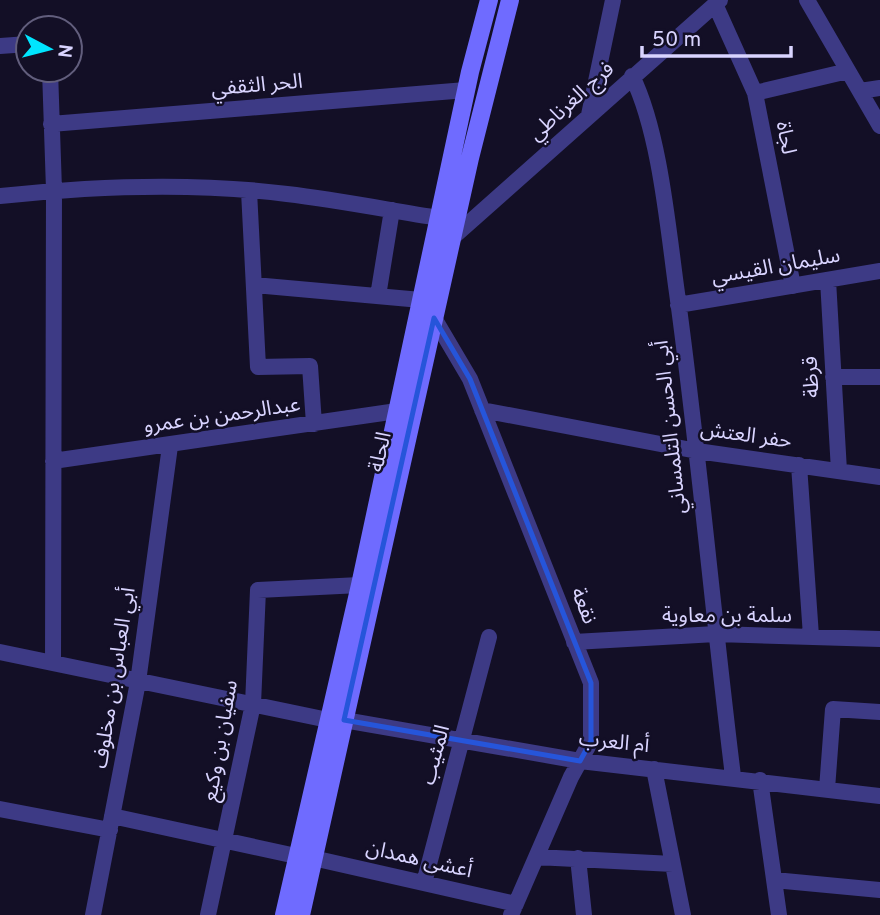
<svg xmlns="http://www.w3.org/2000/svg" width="880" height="915" font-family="Overpass,'Noto Sans Arabic',sans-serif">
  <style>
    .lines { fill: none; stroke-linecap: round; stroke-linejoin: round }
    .street { stroke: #3d3a85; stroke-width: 16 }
    .secondary { stroke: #6f6bff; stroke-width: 18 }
    .marked { fill: none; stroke: #2655da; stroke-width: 5; stroke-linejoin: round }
    .labels { text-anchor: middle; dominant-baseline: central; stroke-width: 5; stroke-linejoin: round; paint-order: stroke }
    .street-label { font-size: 21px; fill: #d9d4ff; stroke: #130f26 }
  </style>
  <rect width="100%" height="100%" fill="#130f26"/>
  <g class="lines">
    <!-- street -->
    <path class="street" d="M 807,0 L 880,126
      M 715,4 L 755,93 L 793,286
      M 0,46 L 28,44
      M 50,70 L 54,190 L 53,663
      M 632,76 C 660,133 668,229 677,293 C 699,454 713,615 733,776
      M 860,91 L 880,88
      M 755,93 L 848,71
      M 589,115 L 613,0
      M 51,124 L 466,90
      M 249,191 L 258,367 L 310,366 L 314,424
      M 0,196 C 93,186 193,182 287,194 C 338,200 388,210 439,218
      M 452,238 L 720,0
      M 828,280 L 839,471
      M 254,285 L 421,300
      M 378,296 L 392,210
      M 678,305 L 880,271
      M 434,318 L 470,379 L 591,683 L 591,741 L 571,777 L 511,915
      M 833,377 L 880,377
      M 482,410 L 697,451 L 880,477
      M 53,461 L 397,411
      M 799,465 L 811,636
      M 574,642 L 716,634 L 880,639
      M 0,652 L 328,720
      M 344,720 L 580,761 L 880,796
      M 654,769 L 683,915
      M 760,780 L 779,915
      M 827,789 L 833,709 L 880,712
      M 0,809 L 110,830
      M 112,816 L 296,856
      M 536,857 L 673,864
      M 313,858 L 516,904
      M 578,858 L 584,915
      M 774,880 L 880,890
      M 424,883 L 489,637
      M 93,915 L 138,682 L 170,446
      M 208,915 L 253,704 L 258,590 L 360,585"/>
    <!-- secondary -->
    <path class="secondary" d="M 284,915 L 360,585 L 470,72 L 489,0
      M 301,915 L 470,158 L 510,0"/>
  </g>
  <!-- marked area -->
  <path class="marked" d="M 434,318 L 470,379 L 591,683 L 591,741 L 580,761 L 344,720 Z"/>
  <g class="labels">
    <!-- street labels -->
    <g class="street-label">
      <text transform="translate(257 86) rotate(-5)">الحر الثقفي</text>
      <text transform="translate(572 102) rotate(-42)">فرج الغرناطي</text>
      <text transform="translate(785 138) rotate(79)">لجاة</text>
      <text transform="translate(776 267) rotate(-10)">سليمان القيسي</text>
      <text transform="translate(812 377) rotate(-93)">قرظة</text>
      <text transform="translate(222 416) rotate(-8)">عبدالرحمن بن عمرو</text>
      <text transform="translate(671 427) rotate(-96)">أبي الحسن التلمساني</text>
      <text transform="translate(746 436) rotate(8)">حفر العتش</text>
      <text transform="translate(381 452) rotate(-77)">الحلة</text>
      <text transform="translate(583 606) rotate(68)">نقعة</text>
      <text x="727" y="616">سلمة بن معاوية</text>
      <text transform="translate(115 678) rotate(-81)">أبي العباس بن مخلوف</text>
      <text transform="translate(221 741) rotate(-80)">سفيان بن وكيع</text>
      <text transform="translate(614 743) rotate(6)">أم العرب</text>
      <text transform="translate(436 755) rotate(-75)">المثيب</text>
      <text transform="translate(419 860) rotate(13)">أعشى همدان</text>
    </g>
  </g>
  <!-- north arrow -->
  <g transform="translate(49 49) rotate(97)"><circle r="33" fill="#130f26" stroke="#625e7d" stroke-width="2"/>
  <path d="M0-5L12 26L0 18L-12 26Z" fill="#00e5ff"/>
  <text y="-10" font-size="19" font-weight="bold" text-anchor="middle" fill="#d9d4ff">N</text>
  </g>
  <!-- scale -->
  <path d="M642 46v10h149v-10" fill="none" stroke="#d9d4ff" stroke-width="3.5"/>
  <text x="652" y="46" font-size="21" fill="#d9d4ff" stroke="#130f26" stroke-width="5" paint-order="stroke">50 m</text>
</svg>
